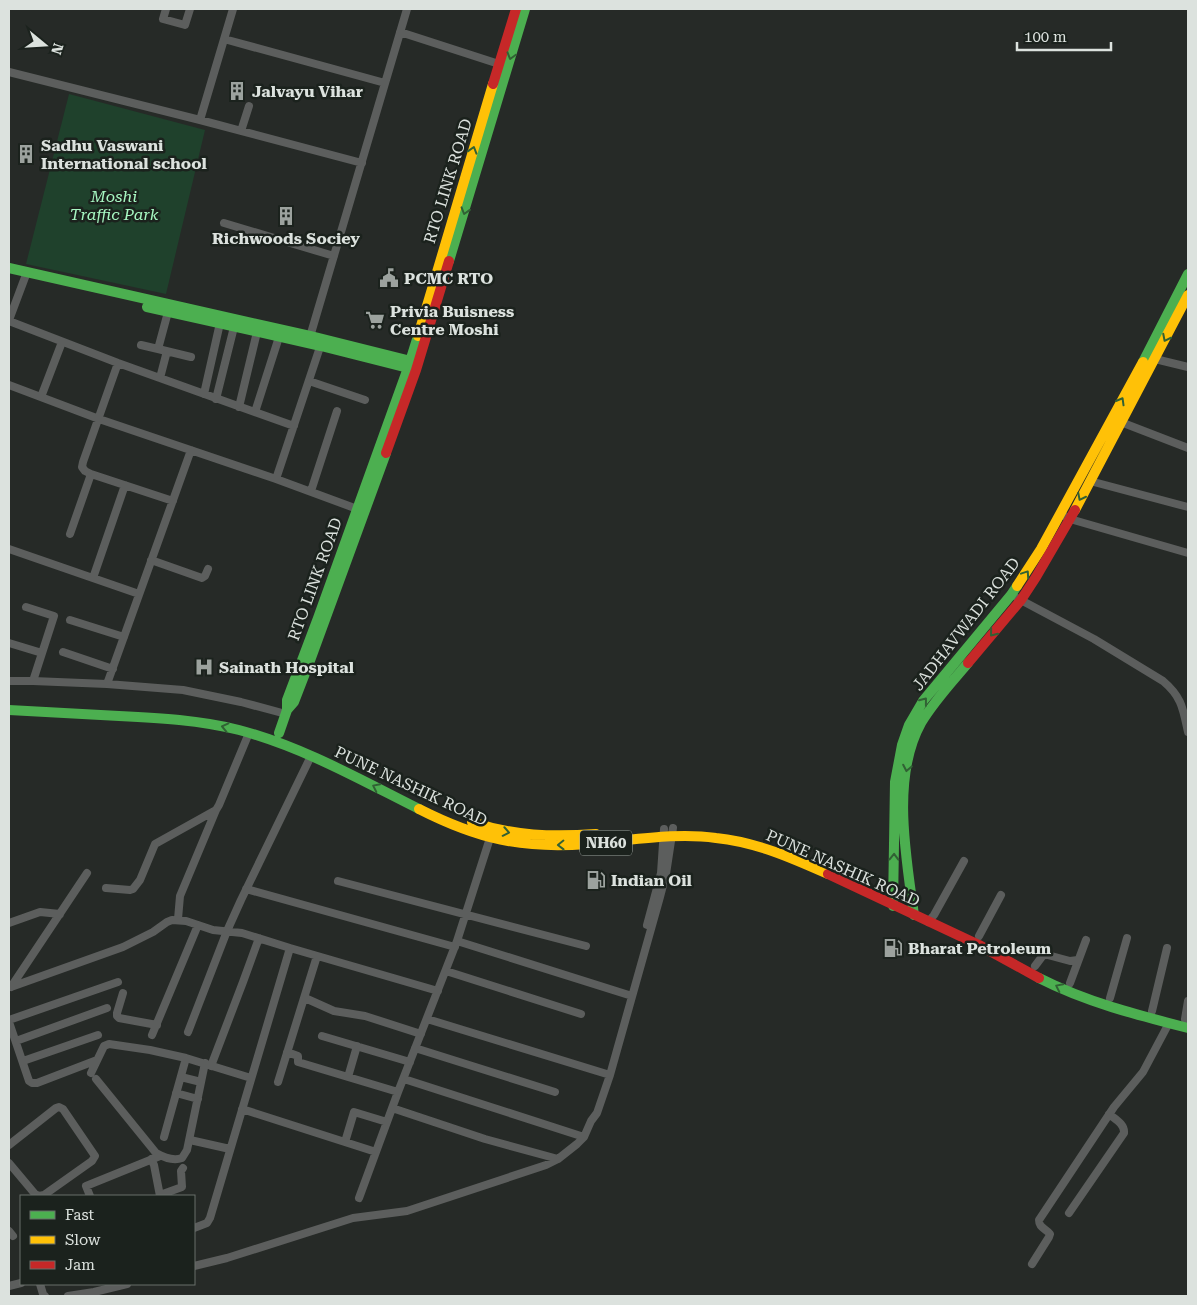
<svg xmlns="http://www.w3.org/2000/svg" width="1197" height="1305" font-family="'Roboto Serif',serif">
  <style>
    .green { fill: #1f412c }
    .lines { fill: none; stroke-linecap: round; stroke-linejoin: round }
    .street { stroke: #5c5e5d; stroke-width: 8 }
    .fast { stroke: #4caf50; stroke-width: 10 }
    .slow { stroke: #ffc107; stroke-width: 10 }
    .jam { stroke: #c62828; stroke-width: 10 }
    .oneway { stroke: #316134 }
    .labels { text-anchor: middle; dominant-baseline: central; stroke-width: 5; stroke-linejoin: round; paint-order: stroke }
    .shield { fill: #1b221d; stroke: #a2a8a4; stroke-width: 1 }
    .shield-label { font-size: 15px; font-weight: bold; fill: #dce2de }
    .poi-label { font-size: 16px; font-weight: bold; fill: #dce2de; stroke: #1b221d; text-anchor: start }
    .street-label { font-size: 16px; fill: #dce2de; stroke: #1b221d }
    .park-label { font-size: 16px; font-style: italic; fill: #a7f7c2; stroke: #1b221d }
  </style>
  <rect width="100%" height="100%" fill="#262a27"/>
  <!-- green -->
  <path class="green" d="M 69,94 L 205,130 L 166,294 L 26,264 Z"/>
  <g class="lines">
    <!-- street -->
    <path class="street" d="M 166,9 L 163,19 L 185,25 L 190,9
      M 400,32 L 499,64
      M 224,39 L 385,83
      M 9,72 L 200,120 L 362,163
      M 200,120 L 233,9
      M 241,131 L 249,106
      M 224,223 L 334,256
      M 168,312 L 158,349 L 191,357
      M 9,320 L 27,272
      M 9,321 L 118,363 L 294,426
      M 309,340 L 407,9
      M 141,345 L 158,349
      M 1155,359 L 1188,367
      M 118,363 L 83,462 L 82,467 L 85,471 L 91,474 L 173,501
      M 160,378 L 167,351
      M 309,381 L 365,400
      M 9,385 L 99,419 L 276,479 L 360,510
      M 204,394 L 220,323
      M 41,397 L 62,342
      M 216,399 L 234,327
      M 239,407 L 257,332
      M 255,412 L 279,337
      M 1118,421 L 1188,448
      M 276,479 L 322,341
      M 1090,481 L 1188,507
      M 311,491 L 337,411
      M 1061,514 L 1070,519 L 1188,553
      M 70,534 L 91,474
      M 9,549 L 139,594
      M 151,560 L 202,578 L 205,576 L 208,569
      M 93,578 L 125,485
      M 1017,598 L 1094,639 L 1163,681 C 1182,697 1183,709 1188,732
      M 26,607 L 54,616 L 33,681
      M 70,620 L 124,637
      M 9,643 L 42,653
      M 63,652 L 113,669
      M 9,681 L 33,681 L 107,684 L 183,690 L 241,702 L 286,714
      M 107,684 L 191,450
      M 338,881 L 586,946
      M 106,888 L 130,890 L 133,889 L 140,880 L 155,844 L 216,810 L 219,805 L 249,733
      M 246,889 L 455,947
      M 178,919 L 180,896 L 216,810
      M 928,922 L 934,915 L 964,861
      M 9,923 L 40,912 L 60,914
      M 647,925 L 661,873 L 664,829
      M 979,936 L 1001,895
      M 457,941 L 632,996
      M 290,948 L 438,991
      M 1035,966 L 1044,954 L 1070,961 L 1078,960
      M 446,971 L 581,1014
      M 1070,983 L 1086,940
      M 11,987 L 123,947 L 153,932 L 167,922 L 172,920 L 186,921 L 213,930 L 242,933 L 290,948 L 210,1218 L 207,1223 L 194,1228
      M 11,987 L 87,873
      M 123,993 L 117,1013 L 117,1016 L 119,1018 L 157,1025
      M 305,998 L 334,1011 L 365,1016 L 421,1034
      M 1110,998 L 1127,938
      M 1152,1011 L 1167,948
      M 427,1019 L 610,1075
      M 1185,1019 L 1188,1001
      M 9,1020 L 118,982
      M 9,1022 L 29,1081 L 32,1083 L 37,1083 L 97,1060
      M 188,1032 L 227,931 L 241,900 L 311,756
      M 152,1035 L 198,925
      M 322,1036 L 410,1062
      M 16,1041 L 107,1008
      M 415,1048 L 555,1092
      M 287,1052 L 298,1056 L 298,1062 L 398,1092
      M 23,1061 L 98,1035
      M 211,1066 L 243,982 L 259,938
      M 91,1073 L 104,1046 L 109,1044 L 150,1050 L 186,1058 L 251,1078
      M 181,1077 L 201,1082
      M 348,1077 L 357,1046
      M 96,1079 L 156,1153 C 163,1157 174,1161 182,1158 L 187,1150 L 205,1063
      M 404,1079 L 584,1137
      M 278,1082 L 317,956
      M 176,1093 L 198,1099
      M 392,1108 L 485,1139 L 558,1159
      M 242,1109 L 376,1152
      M 164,1137 L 186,1058
      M 190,1140 L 230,1149
      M 345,1142 L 354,1112 L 387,1122
      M 9,1145 L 56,1108 L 59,1107 L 63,1109 L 95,1156 L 92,1161 L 44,1195 L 39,1196 L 35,1194 L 9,1163
      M 151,1159 L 154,1165 L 160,1196
      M 160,1195 L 182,1187 L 181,1171 L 183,1168
      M 90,1196 L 86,1186 L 160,1156
      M 359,1198 L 398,1092 L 457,941 L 490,838
      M 1069,1213 L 1124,1133 C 1125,1124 1115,1119 1109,1114
      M 9,1231 L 13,1236
      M 1032,1264 L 1049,1237 L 1050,1234 C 1045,1228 1039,1228 1039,1220 L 1114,1107 L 1143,1072 L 1169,1023
      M 194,1266 L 227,1258 L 353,1218 L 407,1211 L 546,1165 L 558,1159 L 577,1144 L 584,1137 L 591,1121 L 597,1113 L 610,1075 L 660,897 L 666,874 L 673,828
      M 40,1284 L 43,1294 L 45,1296
      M 9,1286 L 21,1283
      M 68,1296 L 94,1292 L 127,1284"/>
    <!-- fast -->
    <path class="fast" d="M 449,261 L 525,9
      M 9,268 L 310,336 L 415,362
      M 147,307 L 321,346 L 412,369
      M 1143,362 L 1188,274
      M 9,710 C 46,712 82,714 119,716 C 160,718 199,720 239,730 C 303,747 361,780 419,809
      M 287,710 L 294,702 L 311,658 L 386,453
      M 279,733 L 287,710 L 287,700 L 318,618 L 408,368 L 418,336
      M 893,906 L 895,782 L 902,745 L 909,725 L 923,701 L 1011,595 L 1017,586
      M 914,915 C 906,856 891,777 921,723 C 934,701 952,682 968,663
      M 1039,978 C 1086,1002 1137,1015 1188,1028"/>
    <!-- slow -->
    <path class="slow" d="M 418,336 L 493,84
      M 1075,510 L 1188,295
      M 1017,586 L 1041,549 L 1143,362
      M 419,809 C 478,839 522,849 587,844 C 630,841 674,832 716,838 C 756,842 792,858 828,874
      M 472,822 C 513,836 553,837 596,834"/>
    <!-- jam -->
    <path class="jam" d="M 493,84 L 516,9
      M 386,453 L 416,370 L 449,261
      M 968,663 L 1021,600 L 1036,577 L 1075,510
      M 828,874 L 979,945 L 1039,978"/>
  </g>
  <!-- one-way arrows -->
  <defs><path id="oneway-chevron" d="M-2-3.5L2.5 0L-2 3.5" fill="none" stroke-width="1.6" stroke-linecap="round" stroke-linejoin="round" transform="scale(1.25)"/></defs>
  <g class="oneway">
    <use href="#oneway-chevron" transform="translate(511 56) rotate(106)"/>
    <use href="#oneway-chevron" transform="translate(473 150) rotate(-73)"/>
    <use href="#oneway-chevron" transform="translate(465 211) rotate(107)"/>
    <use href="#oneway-chevron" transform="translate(1166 338) rotate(117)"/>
    <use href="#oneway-chevron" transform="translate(1121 401) rotate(-60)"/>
    <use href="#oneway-chevron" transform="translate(1081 497) rotate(117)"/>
    <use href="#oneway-chevron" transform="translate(1026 574) rotate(-56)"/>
    <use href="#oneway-chevron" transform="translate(993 633) rotate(129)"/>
    <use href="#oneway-chevron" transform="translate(924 701) rotate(-52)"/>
    <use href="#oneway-chevron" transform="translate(225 727) rotate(-167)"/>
    <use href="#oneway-chevron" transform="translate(907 768) rotate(101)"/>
    <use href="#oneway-chevron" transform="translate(376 787) rotate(-154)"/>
    <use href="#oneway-chevron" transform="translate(506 832) rotate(11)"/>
    <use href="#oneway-chevron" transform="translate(561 845) rotate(179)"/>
    <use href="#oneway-chevron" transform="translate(894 857) rotate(-89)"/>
    <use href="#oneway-chevron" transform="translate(1059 987) rotate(-154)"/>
  </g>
  <!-- icons -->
  <defs>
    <g id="building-bare" transform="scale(1.5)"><path d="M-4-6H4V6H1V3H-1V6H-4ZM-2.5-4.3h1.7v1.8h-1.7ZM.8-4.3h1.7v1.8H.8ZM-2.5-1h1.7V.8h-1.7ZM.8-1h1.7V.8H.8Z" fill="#9ca29e" stroke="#1b221d" stroke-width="2.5" paint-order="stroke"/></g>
    <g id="civic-bare" transform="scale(1.5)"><path d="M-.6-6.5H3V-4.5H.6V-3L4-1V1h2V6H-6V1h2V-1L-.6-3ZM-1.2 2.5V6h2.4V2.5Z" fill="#9ca29e" stroke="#1b221d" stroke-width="2.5" paint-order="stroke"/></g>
    <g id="supermarket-bare" transform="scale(1.5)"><path d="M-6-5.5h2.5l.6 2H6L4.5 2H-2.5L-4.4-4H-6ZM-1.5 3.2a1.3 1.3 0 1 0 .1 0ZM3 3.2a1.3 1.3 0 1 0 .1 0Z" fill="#9ca29e" stroke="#1b221d" stroke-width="2.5" paint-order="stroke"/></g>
    <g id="hospital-bare" transform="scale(1.5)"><path d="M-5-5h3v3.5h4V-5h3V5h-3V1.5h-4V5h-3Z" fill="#9ca29e" stroke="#1b221d" stroke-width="2.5" paint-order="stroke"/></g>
    <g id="fuel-bare" transform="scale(1.5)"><path d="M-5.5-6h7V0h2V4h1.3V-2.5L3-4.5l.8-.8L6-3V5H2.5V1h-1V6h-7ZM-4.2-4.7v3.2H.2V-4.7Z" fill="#9ca29e" stroke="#1b221d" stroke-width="2.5" paint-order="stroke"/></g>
  </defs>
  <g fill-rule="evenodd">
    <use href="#building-bare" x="237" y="91"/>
    <use href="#building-bare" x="26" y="154"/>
    <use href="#building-bare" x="286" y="216"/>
    <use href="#civic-bare" x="389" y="278"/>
    <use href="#supermarket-bare" x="375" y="320"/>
    <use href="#hospital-bare" x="204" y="667"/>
    <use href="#fuel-bare" x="596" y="880"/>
    <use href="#fuel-bare" x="893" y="948"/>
  </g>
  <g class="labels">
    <!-- shield labels -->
    <rect class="shield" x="580" y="830.5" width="52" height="25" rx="4"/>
    <g class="shield-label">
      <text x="606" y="843">NH60</text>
    </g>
    <!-- poi labels -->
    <g class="poi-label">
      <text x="252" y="91">Jalvayu Vihar</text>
      <text x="41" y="145">Sadhu Vaswani<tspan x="41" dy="18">International school</tspan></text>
      <text x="286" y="238" text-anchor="middle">Richwoods Sociey</text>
      <text x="404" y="278">PCMC RTO</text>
      <text x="390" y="311">Privia Buisness<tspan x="390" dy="18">Centre Moshi</tspan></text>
      <text x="219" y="667">Sainath Hospital</text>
      <text x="611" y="880">Indian Oil</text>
      <text x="908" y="948">Bharat Petroleum</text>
    </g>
    <!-- street labels -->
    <g class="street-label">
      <text transform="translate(448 181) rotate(-73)">RTO LINK ROAD</text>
      <text transform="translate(315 579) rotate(-70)">RTO LINK ROAD</text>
      <text transform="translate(966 624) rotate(-52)">JADHAVWADI ROAD</text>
      <text transform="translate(411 786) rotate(25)">PUNE NASHIK ROAD</text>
      <text transform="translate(843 868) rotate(24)">PUNE NASHIK ROAD</text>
    </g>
    <!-- park labels -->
    <g class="park-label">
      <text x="114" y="196">Moshi<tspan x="114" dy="18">Traffic Park</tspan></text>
    </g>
  </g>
  <!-- border -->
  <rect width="1197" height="1305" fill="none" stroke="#dce2de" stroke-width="20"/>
  <!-- legend -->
  <rect x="20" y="1195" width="175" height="90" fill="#1b221d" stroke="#686f6a"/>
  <rect x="30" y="1211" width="25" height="8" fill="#4caf50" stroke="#686f6a"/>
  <text x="65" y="1220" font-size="15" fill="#dce2de">Fast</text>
  <rect x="30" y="1236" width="25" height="8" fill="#ffc107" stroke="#686f6a"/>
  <text x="65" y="1245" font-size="15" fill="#dce2de">Slow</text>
  <rect x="30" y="1261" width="25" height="8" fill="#c62828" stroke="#686f6a"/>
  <text x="65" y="1270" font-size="15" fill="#dce2de">Jam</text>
  <!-- north arrow -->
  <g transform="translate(45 45) rotate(108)" stroke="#1b221d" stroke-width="4" paint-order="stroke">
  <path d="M0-4L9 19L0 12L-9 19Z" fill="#dce2de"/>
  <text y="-8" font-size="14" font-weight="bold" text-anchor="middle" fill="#dce2de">N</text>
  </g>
  <!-- scale -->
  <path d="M1017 42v8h94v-8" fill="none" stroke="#dce2de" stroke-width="2.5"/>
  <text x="1024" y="42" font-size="15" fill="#dce2de" stroke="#1b221d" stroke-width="4" paint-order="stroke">100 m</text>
</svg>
